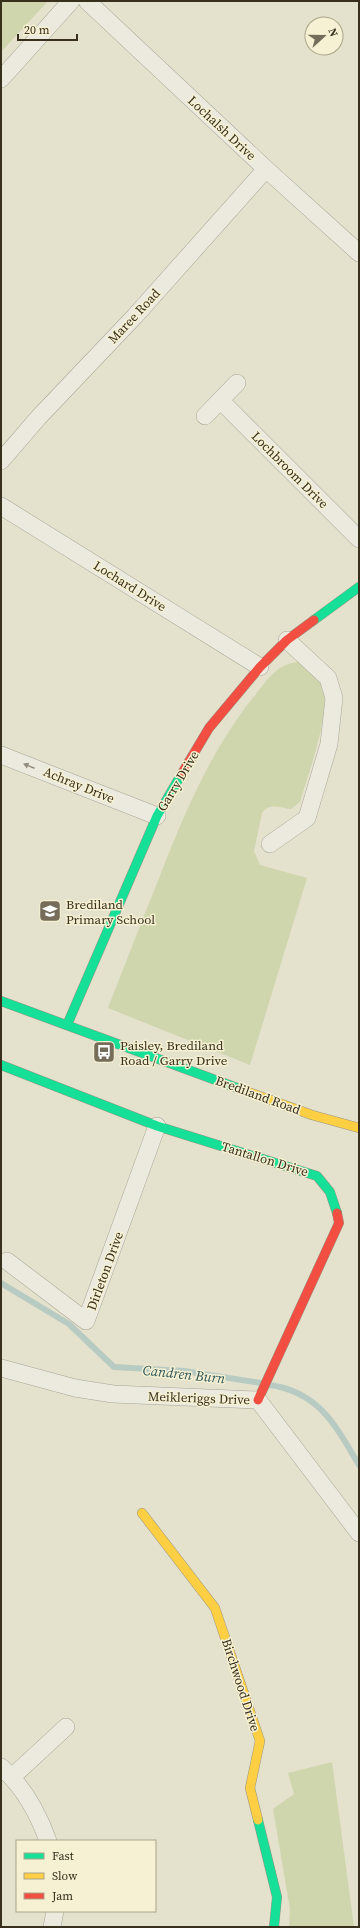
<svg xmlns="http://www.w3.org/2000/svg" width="360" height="1928" font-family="'Source Serif 4',serif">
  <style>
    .green { fill: #cfd6ae }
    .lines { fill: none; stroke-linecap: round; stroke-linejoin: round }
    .stream { stroke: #b8cbc2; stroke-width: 6 }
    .street-casing { stroke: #a9a596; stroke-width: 18 }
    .fast-casing { stroke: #999585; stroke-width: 10 }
    .slow-casing { stroke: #999585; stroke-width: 10 }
    .jam-casing { stroke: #999585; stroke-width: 10 }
    .street { stroke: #eceadf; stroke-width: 17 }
    .fast { stroke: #16e098; stroke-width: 9 }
    .slow { stroke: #ffcf43; stroke-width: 9 }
    .jam { stroke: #f24e42; stroke-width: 9 }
    .oneway { fill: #928c7e }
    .labels { text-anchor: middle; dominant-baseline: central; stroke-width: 3; stroke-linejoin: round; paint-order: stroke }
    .street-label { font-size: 13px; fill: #392f1d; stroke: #f6f1d2 }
    .poi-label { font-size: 13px; fill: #392f1d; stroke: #f6f1d2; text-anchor: start }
    .water-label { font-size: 14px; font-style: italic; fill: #2c5559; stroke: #f6f1d2 }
  </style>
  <rect width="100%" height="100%" fill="#e4e1cc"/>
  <!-- green -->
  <path class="green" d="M 1,1 L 48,1 L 1,52 Z
    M 298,662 C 305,664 308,667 313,672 C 319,679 323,685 324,694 C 328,721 308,774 300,802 L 291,809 C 280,808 270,802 262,813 L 254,851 L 260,865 L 307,878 L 250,1065 L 108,1008 C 125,964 142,921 159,878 C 185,812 211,749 256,694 C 268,679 277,664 298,662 Z
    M 332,1762 L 354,1927 L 289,1927 L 290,1909 L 273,1809 L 294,1794 L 288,1773 Z"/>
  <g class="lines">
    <!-- stream -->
    <path class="stream" d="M 1,1283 L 69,1324 L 114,1367 L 184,1371 L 261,1383
      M 270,1385 C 319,1392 336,1426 359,1465"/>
    <!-- street casing -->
    <g class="street-casing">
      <path id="street" d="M 87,1 L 266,169 L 359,253
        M 1,79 L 71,1
        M 221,401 L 359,539
        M 205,416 L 237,383
        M 1,461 L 38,418 L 135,316 L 266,169
        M 1,506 L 260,667
        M 1,755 L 157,816
        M 270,844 L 307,818 L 329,744 L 334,698 L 328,678 L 287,640
        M 7,1261 L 86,1321 L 157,1126
        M 1,1368 L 75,1388 L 113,1394 L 258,1400 L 359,1533
        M 1,1767 C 24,1787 38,1813 48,1841
        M 12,1777 L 66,1727
        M 52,1927 L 55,1911"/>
    </g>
    <!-- fast casing -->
    <g class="fast-casing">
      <path id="fast" d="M 314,620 L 359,587
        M 1,1001 L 240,1089
        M 67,1025 L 157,816 L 181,775
        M 1,1065 L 157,1126 L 317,1176 L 330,1192 L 337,1213
        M 258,1820 L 277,1897 L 274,1927"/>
    </g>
    <!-- slow casing -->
    <g class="slow-casing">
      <path id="slow" d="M 240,1089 L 312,1115 L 359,1128
        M 142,1513 L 215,1608 L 260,1741 L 250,1788 L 258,1820"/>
    </g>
    <!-- jam casing -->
    <g class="jam-casing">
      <path id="jam" d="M 181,775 L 209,728 L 260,667 L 287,640 L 314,620
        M 258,1400 L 339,1223 L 337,1213"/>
    </g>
    <!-- street -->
    <use href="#street" class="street"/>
    <!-- fast -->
    <use href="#fast" class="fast"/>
    <!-- slow -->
    <use href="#slow" class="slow"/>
    <!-- jam -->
    <use href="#jam" class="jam"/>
  </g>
  <!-- one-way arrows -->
  <defs><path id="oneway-solid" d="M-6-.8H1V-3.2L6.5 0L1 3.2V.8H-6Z"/></defs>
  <use class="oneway" href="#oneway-solid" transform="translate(29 766) rotate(-158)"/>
  <!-- icons -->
  <defs>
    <g id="school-square" transform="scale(1.15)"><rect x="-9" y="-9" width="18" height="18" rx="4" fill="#756d5a" stroke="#f6f1d2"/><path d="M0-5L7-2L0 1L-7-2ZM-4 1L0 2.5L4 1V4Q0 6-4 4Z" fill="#fff"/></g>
    <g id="bus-square" transform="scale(1.15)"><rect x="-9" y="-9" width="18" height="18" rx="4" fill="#756d5a" stroke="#f6f1d2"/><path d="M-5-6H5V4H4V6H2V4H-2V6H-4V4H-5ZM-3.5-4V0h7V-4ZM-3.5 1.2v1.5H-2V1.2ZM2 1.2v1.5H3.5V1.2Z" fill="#fff"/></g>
  </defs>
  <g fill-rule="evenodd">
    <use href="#school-square" x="50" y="911"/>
    <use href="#bus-square" x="104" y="1052"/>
  </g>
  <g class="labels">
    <!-- street labels -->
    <g class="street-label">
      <text transform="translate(222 128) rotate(43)">Lochalsh Drive</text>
      <text transform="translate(134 316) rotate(-47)">Maree Road</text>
      <text transform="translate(290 470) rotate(45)">Lochbroom Drive</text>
      <text transform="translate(130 586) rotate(32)">Lochard Drive</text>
      <text transform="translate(178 781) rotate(-59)">Garry Drive</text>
      <text transform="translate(79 785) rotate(22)">Achray Drive</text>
      <text transform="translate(258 1095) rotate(20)">Brediland Road</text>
      <text transform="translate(265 1159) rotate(17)">Tantallon Drive</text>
      <text transform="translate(105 1271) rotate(-70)">Dirleton Drive</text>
      <text transform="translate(199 1398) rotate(2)">Meikleriggs Drive</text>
      <text transform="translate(241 1685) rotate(72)">Birchwood Drive</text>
    </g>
    <!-- poi labels -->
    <g class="poi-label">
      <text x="66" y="904">Brediland<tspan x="66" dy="15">Primary School</tspan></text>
      <text x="120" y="1045">Paisley, Brediland<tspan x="120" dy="15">Road / Garry Drive</tspan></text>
    </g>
    <!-- water labels -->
    <g class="water-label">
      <text transform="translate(184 1374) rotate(6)">Candren Burn</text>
    </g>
  </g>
  <!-- border -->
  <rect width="360" height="1928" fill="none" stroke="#392f1d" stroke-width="4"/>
  <!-- legend -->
  <rect x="16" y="1840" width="140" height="72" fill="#f6f1d2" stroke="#aaa38a"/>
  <rect x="24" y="1853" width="20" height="6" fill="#16e098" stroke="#aaa38a"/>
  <text x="52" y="1860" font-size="12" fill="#392f1d">Fast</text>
  <rect x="24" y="1873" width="20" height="6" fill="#ffcf43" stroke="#aaa38a"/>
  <text x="52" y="1880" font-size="12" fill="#392f1d">Slow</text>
  <rect x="24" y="1893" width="20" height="6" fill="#f24e42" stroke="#aaa38a"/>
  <text x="52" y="1900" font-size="12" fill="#392f1d">Jam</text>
  <!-- north arrow -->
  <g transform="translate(324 36) rotate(69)"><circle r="19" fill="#f6f1d2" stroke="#aaa38a"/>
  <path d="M0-3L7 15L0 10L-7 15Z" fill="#756d5a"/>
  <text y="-6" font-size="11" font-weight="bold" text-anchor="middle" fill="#392f1d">N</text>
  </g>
  <!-- scale -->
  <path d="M18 34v6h59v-6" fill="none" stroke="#392f1d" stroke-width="2"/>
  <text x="24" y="34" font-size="12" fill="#392f1d" stroke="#f6f1d2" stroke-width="3" paint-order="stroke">20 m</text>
</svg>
